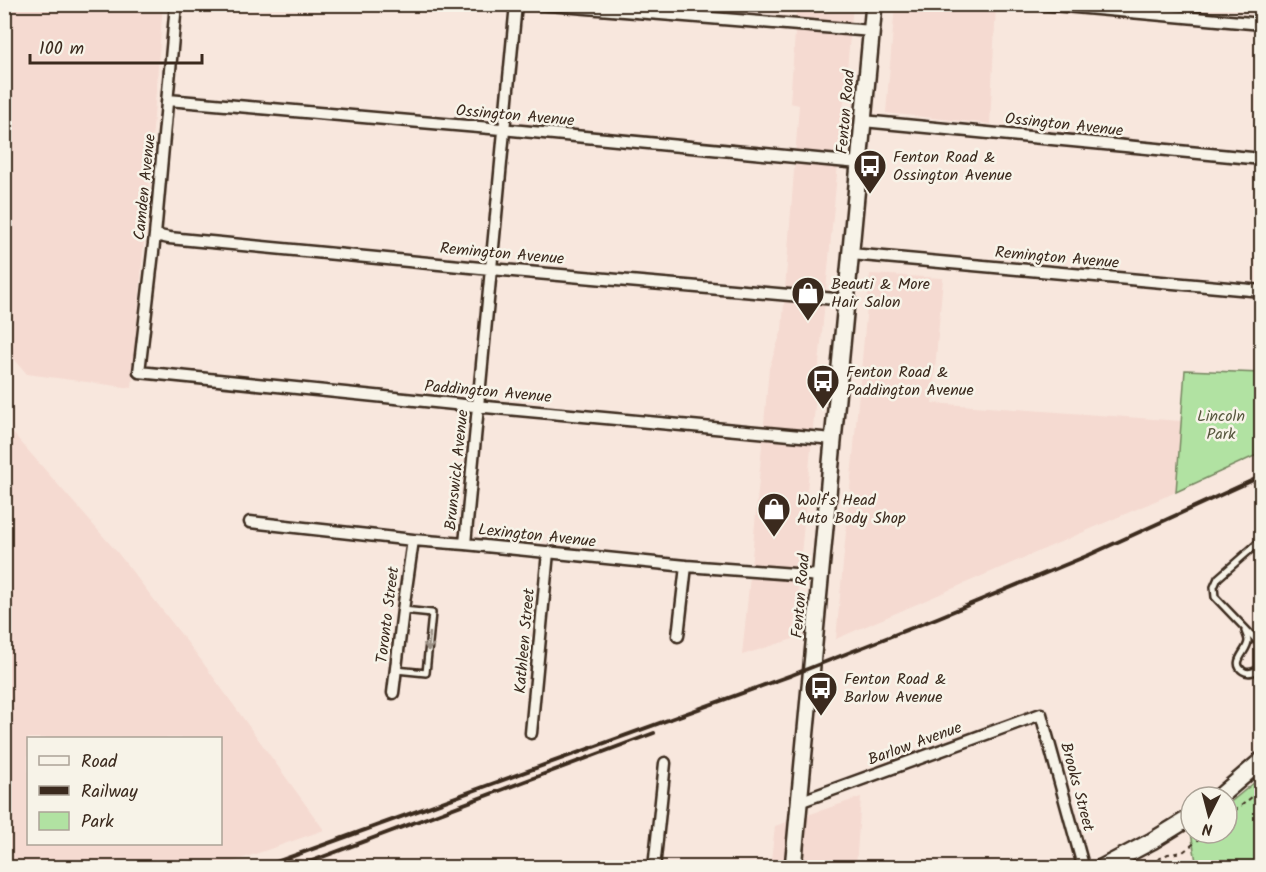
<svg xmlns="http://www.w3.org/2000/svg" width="1266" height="872" font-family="Kalam,sans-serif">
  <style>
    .built { fill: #f5dad1; fill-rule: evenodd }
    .green { fill: #b1e2a2; stroke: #768660; stroke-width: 1.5 }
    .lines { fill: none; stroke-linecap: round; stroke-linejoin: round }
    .lane-casing { stroke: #3b2a1e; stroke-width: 10 }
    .street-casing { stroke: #3b2a1e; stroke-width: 15 }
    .secondary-casing { stroke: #3b2a1e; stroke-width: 20 }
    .path { stroke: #3b2a1e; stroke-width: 2; stroke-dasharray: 4.5 4.5; stroke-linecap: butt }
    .lane { stroke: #f7f3e8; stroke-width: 5 }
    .street { stroke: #f7f3e8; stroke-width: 10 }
    .secondary { stroke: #f7f3e8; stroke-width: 15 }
    .rail { stroke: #3b2a1e; stroke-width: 4 }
    .oneway { stroke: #998e83 }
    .labels { text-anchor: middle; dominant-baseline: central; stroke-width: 5; stroke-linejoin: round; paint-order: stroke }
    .street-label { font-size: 16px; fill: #3b2a1e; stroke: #f7f3e8 }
    .poi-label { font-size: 16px; fill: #3b2a1e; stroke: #f7f3e8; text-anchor: start }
    .park-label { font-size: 16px; fill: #58583f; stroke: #f7f3e8 }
  </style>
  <rect width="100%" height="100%" fill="#f8e7dd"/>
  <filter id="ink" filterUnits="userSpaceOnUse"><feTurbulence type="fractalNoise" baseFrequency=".0167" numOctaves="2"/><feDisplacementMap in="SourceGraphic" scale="12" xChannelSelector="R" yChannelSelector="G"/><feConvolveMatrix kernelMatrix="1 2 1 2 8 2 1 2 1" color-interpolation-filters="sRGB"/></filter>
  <g filter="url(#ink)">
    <!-- built -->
    <path class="built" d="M 4,5 L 163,5 L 132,388 L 27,374 L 5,348 Z
      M 797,5 L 853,5 L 793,639 L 742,655 L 752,557 L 769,368 L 782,330 L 799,105 L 790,103 Z
      M 895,5 L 996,5 L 990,124 L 886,113 Z
      M 870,274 L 943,278 L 932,403 L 1181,421 L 1176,492 L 836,639 Z
      M 4,423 L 117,552 L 201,660 L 324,830 L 218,867 L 5,867 ZM 220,738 L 220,844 L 28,844 L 28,738 Z
      M 861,797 L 856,867 L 770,868 L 775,826 Z"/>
    <!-- green -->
    <path class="green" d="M 1185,370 L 1261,373 L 1261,453 L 1176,492 Z
      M 1261,777 L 1261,867 L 1197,867 L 1191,833 L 1227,833 L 1227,805 Z"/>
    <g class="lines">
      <!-- lane casing -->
      <g class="lane-casing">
        <path id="lane" d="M 1262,544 L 1258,543 L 1218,578 L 1214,587 L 1215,597 L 1262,646
          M 1245,631 C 1246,634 1248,638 1248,641 C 1248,651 1230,662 1243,671 C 1249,675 1256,671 1262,668
          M 396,670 L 426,673 L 432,613 L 403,610"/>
      </g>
      <!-- street casing -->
      <g class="street-casing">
        <path id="street" d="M 176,4 L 155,235 L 139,372 L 464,405 L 833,439
          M 537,4 L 872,31
          M 1042,4 L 1262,24
          M 168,100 L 490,128 L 859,163
          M 863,121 L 1262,159
          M 155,235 L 169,238 L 491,269 L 847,300
          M 851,254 L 1262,291
          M 250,522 L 413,540 L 465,544 L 686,566 L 821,576
          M 465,544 L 516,4
          M 678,636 L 686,566
          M 393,693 L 403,610 L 413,540
          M 531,733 L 548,552
          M 799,802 L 1041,714 L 1082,862 L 1082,868
          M 654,868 L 665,763"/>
      </g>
      <!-- secondary casing -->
      <g class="secondary-casing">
        <path id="secondary" d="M 1219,797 L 1262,760
          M 793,868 L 874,4
          M 1101,868 L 1152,841 L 1191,817"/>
      </g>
      <!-- path -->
      <path class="path" d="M 1227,817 L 1262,789
        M 1142,868 L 1168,854 L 1183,852 L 1207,833"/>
      <!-- lane -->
      <use href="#lane" class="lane"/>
      <!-- street -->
      <use href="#street" class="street"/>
      <!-- secondary -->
      <use href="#secondary" class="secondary"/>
      <!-- rail -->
      <path class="rail" d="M 260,868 L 792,675 L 937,618 L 1089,555 L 1262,476
        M 293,868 L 654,733"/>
    </g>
    <!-- one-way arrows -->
    <defs><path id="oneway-shaft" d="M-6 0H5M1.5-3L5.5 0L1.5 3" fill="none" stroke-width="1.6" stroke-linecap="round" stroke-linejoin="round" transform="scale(1.5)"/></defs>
    <use class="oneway" href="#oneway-shaft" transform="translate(429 642) rotate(96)"/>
  </g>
  <!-- icons -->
  <defs>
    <g id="bus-pin" transform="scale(1.725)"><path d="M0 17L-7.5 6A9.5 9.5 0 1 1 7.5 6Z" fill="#3b2a1e" stroke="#f7f3e8"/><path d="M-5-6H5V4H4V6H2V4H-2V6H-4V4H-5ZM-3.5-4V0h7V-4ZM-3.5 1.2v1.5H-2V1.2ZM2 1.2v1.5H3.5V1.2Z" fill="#fff"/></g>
    <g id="shop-pin" transform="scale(1.725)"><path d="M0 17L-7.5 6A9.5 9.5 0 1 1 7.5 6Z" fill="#3b2a1e" stroke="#f7f3e8"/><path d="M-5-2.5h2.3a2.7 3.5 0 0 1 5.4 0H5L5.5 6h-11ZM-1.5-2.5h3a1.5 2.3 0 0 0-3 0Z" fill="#fff"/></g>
  </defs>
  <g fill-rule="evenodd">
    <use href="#bus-pin" x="870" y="166"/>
    <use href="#shop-pin" x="808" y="293"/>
    <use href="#bus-pin" x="823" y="381"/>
    <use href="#shop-pin" x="774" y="509"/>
    <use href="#bus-pin" x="821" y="688"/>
  </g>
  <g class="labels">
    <!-- street labels -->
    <g class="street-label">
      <text transform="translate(846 112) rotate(-85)">Fenton Road</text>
      <text transform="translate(515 116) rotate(5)">Ossington Avenue</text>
      <text transform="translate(1064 125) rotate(6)">Ossington Avenue</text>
      <text transform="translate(145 187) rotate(-84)">Camden Avenue</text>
      <text transform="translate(502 254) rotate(5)">Remington Avenue</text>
      <text transform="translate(1057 258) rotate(5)">Remington Avenue</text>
      <text transform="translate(488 392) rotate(5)">Paddington Avenue</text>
      <text transform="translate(457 470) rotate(-84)">Brunswick Avenue</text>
      <text transform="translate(537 536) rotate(6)">Lexington Avenue</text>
      <text transform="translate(801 596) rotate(-85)">Fenton Road</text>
      <text transform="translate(388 615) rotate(-83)">Toronto Street</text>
      <text transform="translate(525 641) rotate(-85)">Kathleen Street</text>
      <text transform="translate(915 744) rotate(-20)">Barlow Avenue</text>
      <text transform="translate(1077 787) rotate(75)">Brooks Street</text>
    </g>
    <!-- poi labels -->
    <g class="poi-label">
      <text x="893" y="157">Fenton Road &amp;<tspan x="893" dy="18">Ossington Avenue</tspan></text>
      <text x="831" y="284">Beauti &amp; More<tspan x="831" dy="18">Hair Salon</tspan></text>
      <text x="846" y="372">Fenton Road &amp;<tspan x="846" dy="18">Paddington Avenue</tspan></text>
      <text x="797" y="500">Wolf's Head<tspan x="797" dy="18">Auto Body Shop</tspan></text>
      <text x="844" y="679">Fenton Road &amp;<tspan x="844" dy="18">Barlow Avenue</tspan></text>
    </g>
    <!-- park labels -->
    <g class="park-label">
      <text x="1221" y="416">Lincoln<tspan x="1221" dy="18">Park</tspan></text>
    </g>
  </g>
  <!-- margin -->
  <rect width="1266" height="872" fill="none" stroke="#f7f3e8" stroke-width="24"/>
  <rect x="12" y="12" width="1242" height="848" fill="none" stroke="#3b2a1e" stroke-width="2" filter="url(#ink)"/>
  <!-- legend -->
  <rect x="27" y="737" width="195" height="108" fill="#f7f3e8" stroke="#aca397" stroke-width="1.5"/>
  <rect x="39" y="756" width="30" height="9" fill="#f7f3e8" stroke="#aca397" stroke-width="1.5"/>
  <text x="81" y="767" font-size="18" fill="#3b2a1e">Road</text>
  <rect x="39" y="786" width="30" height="9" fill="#3b2a1e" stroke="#aca397" stroke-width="1.5"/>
  <text x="81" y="797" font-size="18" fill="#3b2a1e">Railway</text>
  <rect x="39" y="812" width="30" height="18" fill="#b1e2a2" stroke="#aca397" stroke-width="1.5"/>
  <text x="81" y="827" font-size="18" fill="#3b2a1e">Park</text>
  <!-- north arrow -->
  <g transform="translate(1209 815) rotate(186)"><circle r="28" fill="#f7f3e8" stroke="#aca397" stroke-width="1.5"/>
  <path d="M0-4.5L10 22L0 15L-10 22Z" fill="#3b2a1e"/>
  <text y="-9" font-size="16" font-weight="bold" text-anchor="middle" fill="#3b2a1e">N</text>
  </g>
  <!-- scale -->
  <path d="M30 54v9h172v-9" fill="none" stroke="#3b2a1e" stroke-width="3"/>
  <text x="39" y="54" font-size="18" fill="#3b2a1e" stroke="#f7f3e8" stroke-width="4.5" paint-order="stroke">100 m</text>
</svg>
